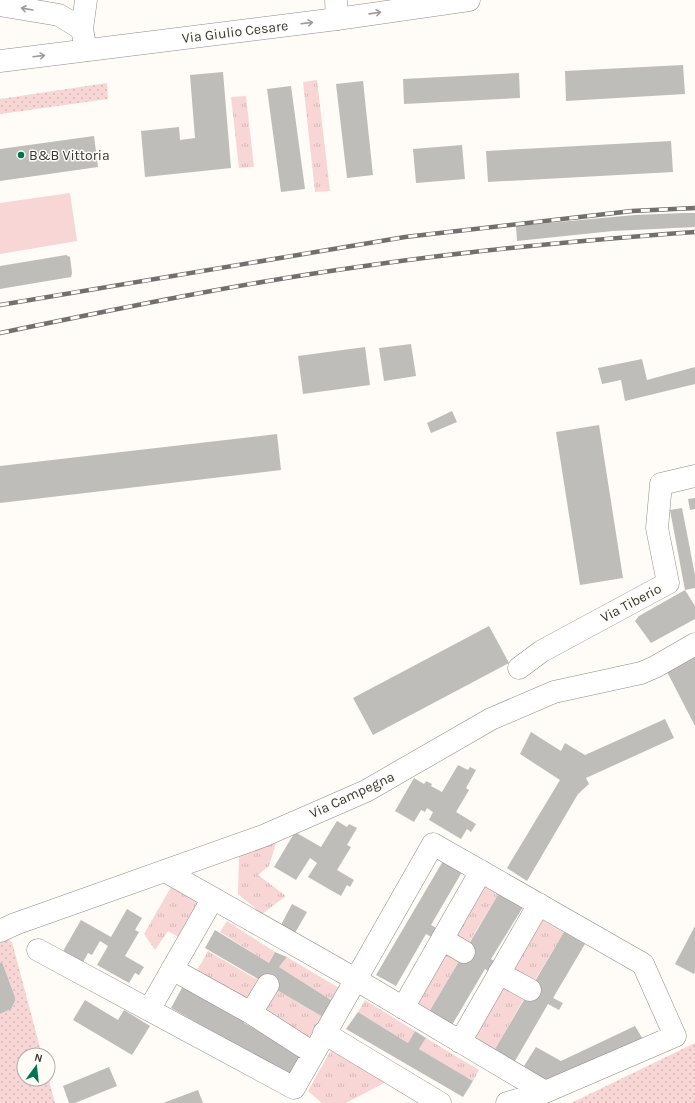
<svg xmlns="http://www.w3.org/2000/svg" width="695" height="1103" font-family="Karla,sans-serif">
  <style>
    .grass { fill: url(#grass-dots) }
    .park { fill: url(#park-tufts) }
    .pitch { fill: #f8d6d6 }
    .building { fill: #bfbdb9 }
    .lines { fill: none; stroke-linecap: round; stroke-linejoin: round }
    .minor-casing { stroke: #908c89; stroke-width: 23 }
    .major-casing { stroke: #908c89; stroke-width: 23 }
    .minor { stroke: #fff; stroke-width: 22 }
    .major { stroke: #fff; stroke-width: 22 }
    .rail-casing { stroke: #72706e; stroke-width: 4.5 }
    .rail { stroke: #fffbf7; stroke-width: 3; stroke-dasharray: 9; stroke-linecap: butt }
    .oneway { stroke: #9c9b9a }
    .poi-dot { fill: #00744f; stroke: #fffbf7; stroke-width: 1.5 }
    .labels { text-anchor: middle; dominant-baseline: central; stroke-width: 3; stroke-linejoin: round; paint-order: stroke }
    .street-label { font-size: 14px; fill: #383735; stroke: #fffbf7 }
    .poi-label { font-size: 14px; fill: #383735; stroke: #fffbf7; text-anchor: start }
  </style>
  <defs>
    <pattern id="grass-dots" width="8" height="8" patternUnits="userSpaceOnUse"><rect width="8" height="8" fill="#f8d6d6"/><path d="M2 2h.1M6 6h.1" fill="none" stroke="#d5b8b8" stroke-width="1.8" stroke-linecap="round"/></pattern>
    <pattern id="park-tufts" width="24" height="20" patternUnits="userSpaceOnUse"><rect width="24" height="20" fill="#f8d6d6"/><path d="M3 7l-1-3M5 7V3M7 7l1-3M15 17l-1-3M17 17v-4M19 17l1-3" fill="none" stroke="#d5b8b8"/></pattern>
  </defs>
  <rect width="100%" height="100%" fill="#fffbf7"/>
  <!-- grass -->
  <path class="grass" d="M 107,83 L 108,99 L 0,114 L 0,99 Z
    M 8,939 L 12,942 L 42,1055 L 24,1055 L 24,1079 L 48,1079 L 48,1077 L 55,1103 L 0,1103 L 0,1014 C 9,1010 15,1008 15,997 L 2,962 L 0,963 L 0,942 Z
    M 695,1043 L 695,1103 L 571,1103 Z"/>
  <!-- park -->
  <path class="park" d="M 317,80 L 330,191 L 315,192 L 303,82 Z
    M 246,96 L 254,167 L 239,168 L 231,97 Z
    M 276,843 L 269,866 L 258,875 L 286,896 L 262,914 L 238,894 L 239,856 Z
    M 478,881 L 499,893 L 467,946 L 447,935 Z
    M 171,887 L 200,904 L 180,938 L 168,931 L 155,950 L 144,934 Z
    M 537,917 L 564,932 L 532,985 L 505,970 Z
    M 227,921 L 275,952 L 269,963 L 220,932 Z
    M 441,945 L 461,957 L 429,1012 L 409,1000 Z
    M 208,951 L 263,983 L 249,1006 L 195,974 Z
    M 287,957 L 339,988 L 331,1000 L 279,967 Z
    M 501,981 L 526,995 L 495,1049 L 469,1037 Z
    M 273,988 L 323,1017 L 309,1042 L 259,1011 Z
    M 365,1000 L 415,1031 L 408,1043 L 358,1012 Z
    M 426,1038 L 479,1070 L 473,1081 L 419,1049 Z
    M 331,1050 L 386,1082 L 346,1103 L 322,1103 L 308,1091 Z"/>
  <!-- pitch -->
  <path class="pitch" d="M 70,193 L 77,241 L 0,254 L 0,203 Z"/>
  <!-- building -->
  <path class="building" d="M 683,65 L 685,94 L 566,101 L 565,71 Z
    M 223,72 L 231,168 L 145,177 L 141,131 L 179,127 L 180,140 L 195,138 L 190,75 Z
    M 519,73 L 520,98 L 404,104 L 403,79 Z
    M 363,81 L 373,175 L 347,178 L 336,84 Z
    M 291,86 L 305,189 L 281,192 L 267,89 Z
    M 94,136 L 98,167 L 0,181 L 0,149 Z
    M 671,141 L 673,172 L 488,182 L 486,151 Z
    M 462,145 L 465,179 L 416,183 L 413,149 Z
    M 684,213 L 695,213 L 695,227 L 613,231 L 517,241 L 516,226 L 635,215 Z
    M 66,255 L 70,257 L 72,273 L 71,277 L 0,289 L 0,266 Z
    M 411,344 L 416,376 L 384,381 L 379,348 Z
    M 365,347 L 370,385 L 303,394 L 298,356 Z
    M 642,359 L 647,380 L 695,367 L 695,384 L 625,401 L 621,380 L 602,384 L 598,368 Z
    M 452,411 L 457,422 L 431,433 L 427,423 Z
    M 599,425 L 623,578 L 580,585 L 556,432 Z
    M 277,434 L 281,470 L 0,503 L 0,466 Z
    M 695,498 L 695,509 L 690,510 L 688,499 Z
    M 682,508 L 695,575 L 695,588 L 685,590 L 670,510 Z
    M 685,590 L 695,606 L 695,619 L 651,643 L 635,621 L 639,616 Z
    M 489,626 L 509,663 L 373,735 L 353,698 Z
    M 695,653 L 695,726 L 664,666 Z
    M 665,719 L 674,738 L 586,778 L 589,784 L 578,794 L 527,881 L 507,868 L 560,780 L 520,754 L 531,732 L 561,751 L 565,743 L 585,755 Z
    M 458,765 L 468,770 L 470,767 L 476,770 L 466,788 L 469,790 L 456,812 L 476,824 L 471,832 L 467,829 L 461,839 L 429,820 L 433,812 L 427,808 L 425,812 L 421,810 L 414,822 L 395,811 L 414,778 L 424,784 L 426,781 L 432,784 L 431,786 L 442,792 Z
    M 337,821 L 347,827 L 349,824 L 357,828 L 347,845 L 351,847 L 337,870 L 354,880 L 350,887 L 347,885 L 341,896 L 308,877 L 317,863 L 310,858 L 296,880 L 274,867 L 295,832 L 321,847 Z
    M 443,861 L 462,872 L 431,925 L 442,931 L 437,940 L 426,934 L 396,986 L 376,975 Z
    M 499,893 L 523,907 L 491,959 L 500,965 L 494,975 L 485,969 L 452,1025 L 429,1012 Z
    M 292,904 L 307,912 L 295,933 L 281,925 Z
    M 127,909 L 142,918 L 135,930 L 139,932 L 125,956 L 144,967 L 139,975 L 135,973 L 129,983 L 97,965 L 108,946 L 100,941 L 92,955 L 88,953 L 82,964 L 62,953 L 81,920 L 111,937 Z
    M 695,926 L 695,971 L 694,974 L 675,964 Z
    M 215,930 L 269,963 L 275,952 L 287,957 L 279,967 L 331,1000 L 323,1017 L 205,948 Z
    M 564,932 L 585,944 L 553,998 L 563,1003 L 559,1010 L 548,1004 L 515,1061 L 495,1049 Z
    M 2,962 L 15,997 L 15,1001 L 11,1009 L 0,1014 L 0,963 Z
    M 183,986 L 248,1016 L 244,1023 L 301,1055 L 289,1075 L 171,1008 Z
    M 85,1000 L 118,1020 L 124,1010 L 150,1026 L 132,1055 L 73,1020 Z
    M 358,1012 L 408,1043 L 415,1031 L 426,1038 L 419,1049 L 473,1081 L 463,1097 L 346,1029 Z
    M 635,1026 L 644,1041 L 550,1083 L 524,1066 L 536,1047 L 561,1061 Z
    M 109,1067 L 117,1086 L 75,1103 L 69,1103 L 63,1086 Z
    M 198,1090 L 203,1103 L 163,1103 Z"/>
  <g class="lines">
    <!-- minor casing -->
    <g class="minor-casing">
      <path id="minor" d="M 336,0 L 337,19
        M 0,5 L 59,15 L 82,29 L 86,50
        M 82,29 L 86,0
        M 519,668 L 542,651 L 668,583 L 657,528 L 661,484 L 695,476
        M 0,931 L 15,924 L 263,836 L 366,791 L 491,719 L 554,692 L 641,673 L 655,667 L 695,644
        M 442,939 L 464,952
        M 38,950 L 294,1088 L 433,844 L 643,964 L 675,1036 L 545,1092 L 355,979 L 165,871
        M 172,969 L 251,1013 L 313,1053
        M 499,973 L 530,990
        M 403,1008 L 481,871
        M 149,1010 L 213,898
        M 251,1013 L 268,985
        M 324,1033 L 440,1103
        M 460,1042 L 539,904
        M 507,1103 L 545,1092"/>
    </g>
    <!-- major casing -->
    <g class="major-casing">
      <path id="major" d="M 0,61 L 337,19 L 469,0"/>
    </g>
    <!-- minor -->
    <use href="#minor" class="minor"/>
    <!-- major -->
    <use href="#major" class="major"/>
    <!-- rail casing -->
    <g class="rail-casing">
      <path id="rail" d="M 0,305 L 405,237 L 632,211 L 695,208
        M 0,333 C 121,308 242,283 365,266 C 474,250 585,240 695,232"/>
    </g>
    <!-- rail -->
    <use href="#rail" class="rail"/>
  </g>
  <!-- one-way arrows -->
  <defs><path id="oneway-shaft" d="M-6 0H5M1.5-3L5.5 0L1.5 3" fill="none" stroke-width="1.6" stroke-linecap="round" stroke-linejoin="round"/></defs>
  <g class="oneway">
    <use href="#oneway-shaft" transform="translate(27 9) rotate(-170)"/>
    <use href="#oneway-shaft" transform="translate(375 13) rotate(-8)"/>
    <use href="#oneway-shaft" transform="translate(307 23) rotate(-7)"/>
    <use href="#oneway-shaft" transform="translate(39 56) rotate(-7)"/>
  </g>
  <!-- markers -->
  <circle class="poi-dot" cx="21" cy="155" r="4"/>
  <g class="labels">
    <!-- street labels -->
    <g class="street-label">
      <text transform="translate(235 32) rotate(-7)">Via Giulio Cesare</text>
      <text transform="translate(631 603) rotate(-28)">Via Tiberio</text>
      <text transform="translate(352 795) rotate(-25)">Via Campegna</text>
    </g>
    <!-- poi labels -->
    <g class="poi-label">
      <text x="29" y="155">B&amp;B Vittoria</text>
    </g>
  </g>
  <!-- north arrow -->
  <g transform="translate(36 1067) rotate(15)"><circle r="19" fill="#fffbf7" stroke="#afada9"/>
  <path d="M0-3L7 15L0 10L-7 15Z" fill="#00744f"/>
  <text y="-6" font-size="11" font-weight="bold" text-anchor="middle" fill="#383735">N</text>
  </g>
</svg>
